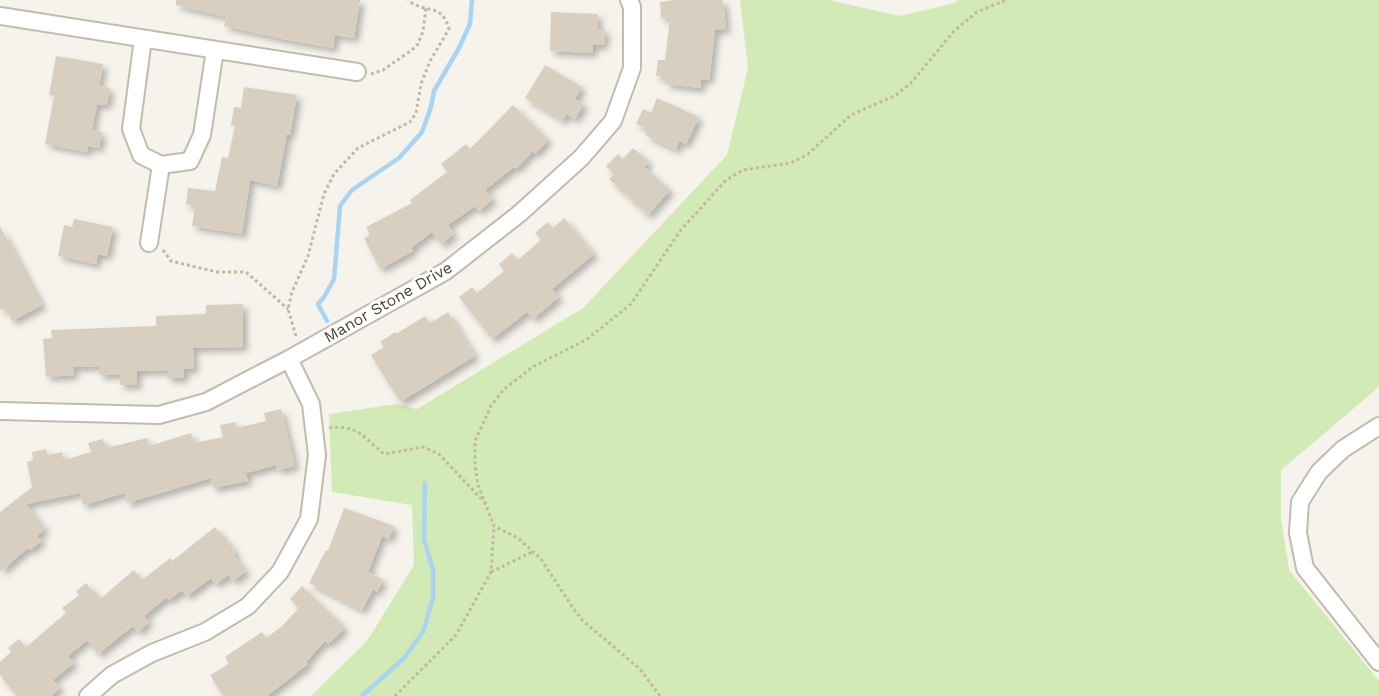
<svg xmlns="http://www.w3.org/2000/svg" width="1379" height="696" font-family="'Work Sans',sans-serif">
  <style>
    .green { fill: #d2eab5 }
    .lines { fill: none; stroke-linecap: round; stroke-linejoin: round }
    .stream { stroke: #a9d4f2; stroke-width: 4.5 }
    .building { fill: #d8cfc1; filter: url(#shadow) }
    .minor-casing { stroke: #c2bbae; stroke-width: 20 }
    .path { stroke: #c4b79f; stroke-width: 3; stroke-dasharray: 3 3; stroke-linecap: butt }
    .minor { stroke: #fff; stroke-width: 16 }
    .labels { text-anchor: middle; dominant-baseline: central; stroke-width: 6; stroke-linejoin: round; paint-order: stroke }
    .street-label { font-size: 16px; fill: #4b4439; stroke: #fff }
  </style>
  <defs>
    <filter id="shadow"><feDropShadow dx="4.5" dy="4.5" stdDeviation="3" flood-color="#0004"/></filter>
  </defs>
  <rect width="100%" height="100%" fill="#f6f3ec"/>
  <!-- green -->
  <path class="green" d="M 740,0 L 829,0 L 899,16 L 956,3 L 957,0 L 1379,0 L 1379,387 L 1281,470 L 1281,518 L 1289,570 L 1379,681 L 1379,696 L 311,696 L 367,641 L 414,565 L 412,505 L 332,492 L 329,414 L 396,404 L 417,409 L 583,308 L 727,155 L 748,68 Z"/>
  <g class="lines">
    <!-- stream -->
    <path class="stream" d="M 327,321 L 318,304 L 324,297 L 334,279 L 340,206 L 352,190 L 399,158 L 422,132 L 431,107 L 434,91 L 459,48 L 470,24 L 472,0
      M 362,696 L 404,658 L 423,632 L 433,598 L 433,570 L 424,539 L 425,483"/>
  </g>
  <!-- building -->
  <path class="building" d="M 176,0 L 360,0 L 354,38 L 335,35 L 333,48 L 288,40 L 224,26 L 226,17 L 176,5 Z
    M 674,0 L 723,0 L 726,29 L 715,30 L 709,80 L 701,79 L 701,88 L 664,84 L 667,77 L 656,76 L 658,60 L 665,60 L 670,18 L 661,19 L 660,2 Z
    M 551,12 L 598,14 L 597,29 L 605,29 L 604,45 L 593,45 L 593,53 L 550,51 Z
    M 56,56 L 103,64 L 99,86 L 110,88 L 107,105 L 97,104 L 92,130 L 102,132 L 99,148 L 88,146 L 87,152 L 45,144 L 54,96 L 49,95 Z
    M 545,65 L 582,87 L 575,99 L 584,104 L 575,119 L 566,114 L 563,121 L 525,98 Z
    M 244,87 L 297,95 L 290,135 L 287,134 L 277,186 L 250,180 L 242,234 L 192,226 L 195,206 L 186,204 L 188,188 L 215,191 L 222,157 L 228,158 L 235,126 L 231,125 L 234,107 L 241,108 Z
    M 657,98 L 699,117 L 686,144 L 679,141 L 676,150 L 645,135 L 650,130 L 636,124 L 643,109 L 651,113 Z
    M 513,105 L 548,140 L 535,154 L 533,151 L 516,169 L 514,167 L 485,190 L 493,199 L 479,211 L 475,206 L 448,225 L 454,234 L 441,244 L 432,232 L 411,248 L 413,251 L 380,269 L 364,238 L 370,235 L 366,227 L 412,203 L 410,200 L 447,172 L 441,164 L 466,144 L 470,149 Z
    M 633,148 L 649,162 L 644,167 L 670,190 L 648,215 L 609,179 L 614,174 L 606,166 L 618,154 L 623,159 Z
    M 564,218 L 594,254 L 552,289 L 559,297 L 533,319 L 527,312 L 492,339 L 459,297 L 472,287 L 477,293 L 504,271 L 499,264 L 512,253 L 518,260 L 541,240 L 535,233 L 548,222 L 553,228 Z
    M 74,219 L 113,227 L 107,256 L 98,254 L 96,264 L 58,256 L 64,225 L 72,227 Z
    M 0,226 L 42,305 L 12,321 L 5,308 L 0,310 Z
    M 243,304 L 243,347 L 193,348 L 194,369 L 184,369 L 184,378 L 167,378 L 167,370 L 137,371 L 137,385 L 120,385 L 120,374 L 99,375 L 99,366 L 73,367 L 74,375 L 46,377 L 43,339 L 52,338 L 51,330 L 156,326 L 156,316 L 206,314 L 206,305 Z
    M 448,312 L 475,356 L 400,402 L 371,355 L 384,347 L 380,342 L 395,332 L 396,334 L 425,316 L 430,323 Z
    M 281,409 L 295,466 L 277,470 L 276,465 L 246,473 L 248,481 L 213,488 L 211,478 L 127,503 L 125,493 L 83,505 L 80,493 L 26,504 L 45,529 L 37,536 L 42,541 L 30,550 L 28,548 L 0,572 L 0,512 L 32,487 L 27,462 L 33,460 L 32,452 L 46,449 L 47,455 L 62,452 L 64,460 L 91,452 L 88,443 L 103,439 L 106,448 L 147,438 L 149,446 L 191,433 L 194,443 L 223,437 L 220,425 L 236,422 L 237,428 L 266,421 L 264,413 Z
    M 344,508 L 394,526 L 389,539 L 382,536 L 368,572 L 383,580 L 377,592 L 373,589 L 362,610 L 309,583 L 326,550 L 328,551 Z
    M 215,527 L 236,552 L 233,554 L 246,571 L 233,581 L 228,575 L 216,584 L 211,578 L 187,596 L 182,590 L 169,600 L 167,597 L 144,616 L 149,622 L 138,632 L 133,626 L 98,654 L 87,640 L 68,656 L 74,663 L 53,680 L 60,688 L 51,696 L 17,696 L 0,675 L 0,662 L 11,652 L 8,648 L 19,639 L 26,647 L 66,613 L 62,608 L 79,595 L 76,591 L 86,583 L 100,599 L 134,570 L 142,580 L 170,558 L 172,561 Z
    M 302,586 L 345,628 L 328,644 L 325,641 L 306,662 L 308,664 L 267,696 L 223,696 L 210,675 L 229,664 L 225,657 L 262,632 L 266,638 L 282,626 L 299,608 L 290,599 Z"/>
  <g class="lines">
    <!-- minor casing -->
    <g class="minor-casing">
      <path id="minor" d="M 0,16 L 357,72
        M 143,39 L 131,129 L 141,155 L 161,165 L 190,161 L 202,135 L 215,50
        M 149,243 L 161,165
        M 0,411 L 159,415 L 206,402 L 289,359 L 446,271 L 519,214 L 581,158 L 613,121 L 632,68 L 632,7 L 629,0
        M 1379,426 L 1343,449 L 1319,472 L 1300,502 L 1298,533 L 1305,568 L 1379,662
        M 88,696 L 112,675 L 152,653 L 205,632 L 248,606 L 280,572 L 309,519 L 317,455 L 311,404 L 289,359"/>
    </g>
    <!-- path -->
    <path class="path" d="M 371,74 L 383,70 L 412,50 L 418,44 L 423,31 L 426,8
      M 163,250 L 171,261 L 217,272 L 246,272 L 288,309
      M 296,336 L 288,309 L 292,292 L 308,256 L 324,194 L 334,174 L 358,148 L 410,122 L 416,113 L 421,84 L 430,61 L 449,29 C 441,1 425,15 408,0
      M 329,428 C 358,424 364,438 384,454 L 423,447 L 439,454 L 484,502
      M 491,572 L 532,552
      M 395,696 L 456,635 L 491,572 L 494,526
      M 660,696 L 640,669 L 583,621 L 573,608 L 541,559 L 518,538 L 494,526 L 478,485 L 475,465 L 475,441 L 491,406 L 503,390 L 534,366 L 586,340 L 631,304 L 680,231 L 726,180 L 743,170 L 791,163 L 808,154 L 851,115 L 896,95 L 911,83 L 954,31 L 977,12 L 1006,0"/>
    <!-- minor -->
    <use href="#minor" class="minor"/>
  </g>
  <g class="labels">
    <!-- street labels -->
    <g class="street-label">
      <text transform="translate(388 302) rotate(-30)">Manor Stone Drive</text>
    </g>
  </g>
</svg>
